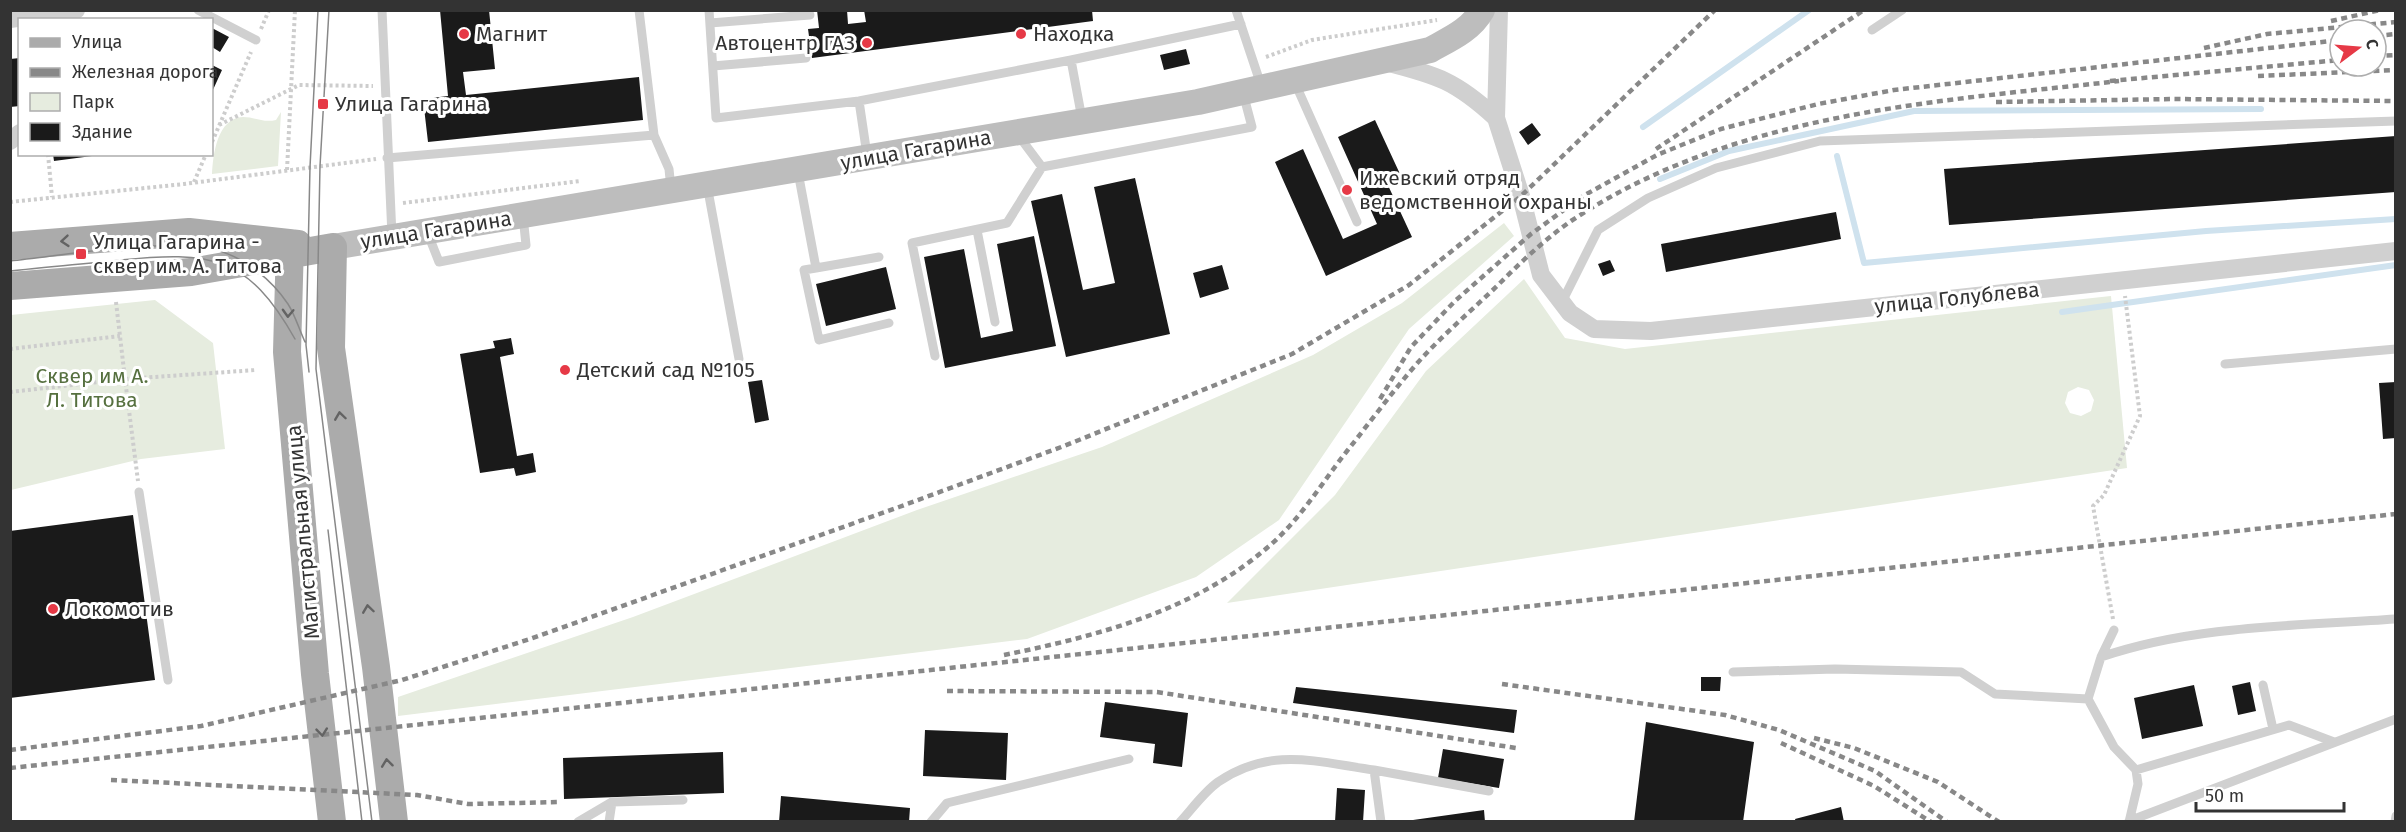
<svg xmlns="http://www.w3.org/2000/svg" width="2406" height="832" font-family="'Fira Sans',sans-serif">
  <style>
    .green { fill: #e6ecdf; fill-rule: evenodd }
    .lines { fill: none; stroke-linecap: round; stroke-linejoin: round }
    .stream { stroke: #cfe2ee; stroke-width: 6 }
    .building { fill: #1a1a1a }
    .path { stroke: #cdcdcd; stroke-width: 4; stroke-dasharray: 3 3; stroke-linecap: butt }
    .lane { stroke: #d0d0d0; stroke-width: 9 }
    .street { stroke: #d0d0d0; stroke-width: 18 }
    .secondary { stroke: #bdbdbd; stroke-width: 26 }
    .primary { stroke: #ababab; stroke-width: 28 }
    .tram { stroke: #888; stroke-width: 1.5 }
    .rail { stroke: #888; stroke-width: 4.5; stroke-dasharray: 6 4.5; stroke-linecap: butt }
    .oneway { stroke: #636363 }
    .poi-dot { fill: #e63946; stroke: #fff; stroke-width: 2 }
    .labels { text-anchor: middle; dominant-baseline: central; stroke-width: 6; stroke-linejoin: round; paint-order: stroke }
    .poi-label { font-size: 21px; fill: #333; stroke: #fff; text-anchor: start }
    .street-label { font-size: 21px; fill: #333; stroke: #fff }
    .park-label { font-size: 21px; fill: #56703f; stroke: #fff }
  </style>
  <rect width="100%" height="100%" fill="#fff"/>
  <!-- green -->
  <path class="green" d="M 281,112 L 278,166 L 212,174 C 213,155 217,118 243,117 C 255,117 263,123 276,120 Z
    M 1504,223 L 1514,236 L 1409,329 L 1279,520 L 1196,577 L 1027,639 L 398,716 L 398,697 L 633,617 L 917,510 L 1102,447 L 1313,355 L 1402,303 Z
    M 1524,279 L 1565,338 L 1625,349 L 2111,296 L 2127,468 L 1227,603 L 1335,495 L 1426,371 ZM 2078,387 L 2089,390 L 2094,400 L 2091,411 L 2081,416 L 2070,413 L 2065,403 L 2068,392 Z
    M 155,300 L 213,343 L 225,449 L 141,459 L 11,490 L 11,315 Z"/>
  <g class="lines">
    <!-- stream -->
    <path class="stream" d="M 1643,127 L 1809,10
      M 1837,156 L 1864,263 L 2206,231 L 2396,219
      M 1660,179 L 1729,151 L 1914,111 L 2261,109
      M 2062,312 L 2396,265"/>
  </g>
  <!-- building -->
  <path class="building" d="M 440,10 L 489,10 L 495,69 L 463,72 L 466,95 L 639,77 L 643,120 L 428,142 L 423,99 L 448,96 Z
    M 817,10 L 847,10 L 848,24 L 866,22 L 864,10 L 1092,10 L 1093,21 L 812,58 L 808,29 L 819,28 Z
    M 212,28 L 229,37 L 220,52 L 212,47 Z
    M 1186,49 L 1190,64 L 1164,70 L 1160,55 Z
    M 20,58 L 20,106 L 10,107 L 10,59 Z
    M 212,65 L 222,70 L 212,92 Z
    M 1375,120 L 1400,174 L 1386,181 L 1412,237 L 1326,276 L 1275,162 L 1303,149 L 1343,239 L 1377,224 L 1338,137 Z
    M 1532,123 L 1541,135 L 1528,145 L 1519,132 Z
    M 2396,136 L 2396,192 L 1949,225 L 1944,169 Z
    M 53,154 L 92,154 L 92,156 L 54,161 Z
    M 1135,178 L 1170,334 L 1066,357 L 1031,201 L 1062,194 L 1083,290 L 1115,283 L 1094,187 Z
    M 1836,212 L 1841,239 L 1666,272 L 1661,244 Z
    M 1034,236 L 1056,346 L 945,368 L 924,257 L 964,249 L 981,338 L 1013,331 L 997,244 Z
    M 1610,260 L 1615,271 L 1603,276 L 1598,264 Z
    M 1222,265 L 1229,289 L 1200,298 L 1193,273 Z
    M 886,267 L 896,309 L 826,326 L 816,284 Z
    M 511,338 L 514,354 L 500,357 L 517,456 L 533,453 L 536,472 L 516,476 L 514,468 L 480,473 L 460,354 L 495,348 L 493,341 Z
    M 762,380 L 769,420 L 755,423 L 748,382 Z
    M 2396,382 L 2396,438 L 2383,439 L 2379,383 Z
    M 133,515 L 155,680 L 10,698 L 10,531 Z
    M 1701,677 L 1721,677 L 1720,691 L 1701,691 Z
    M 2250,682 L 2256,711 L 2238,715 L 2232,686 Z
    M 2194,685 L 2203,726 L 2142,739 L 2134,698 Z
    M 1296,687 L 1517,710 L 1514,733 L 1293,703 Z
    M 1105,702 L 1188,713 L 1182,767 L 1153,763 L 1155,744 L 1100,737 Z
    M 1646,722 L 1754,742 L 1743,822 L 1634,822 Z
    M 925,730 L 1008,733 L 1006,780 L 923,776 Z
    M 1443,749 L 1504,759 L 1499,788 L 1438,778 Z
    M 723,752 L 724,793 L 564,799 L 563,758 Z
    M 1337,788 L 1365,790 L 1363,822 L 1335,822 Z
    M 781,796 L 910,808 L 909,822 L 779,822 Z
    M 1841,807 L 1844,822 L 1796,822 L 1795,819 Z
    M 1484,810 L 1485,822 L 1413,822 L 1413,820 Z"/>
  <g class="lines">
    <!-- path -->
    <path class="path" d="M 261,29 L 269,10
      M 1266,57 L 1312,40 L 1437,20
      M 219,125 L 299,85 L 373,86
      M 212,142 L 251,52
      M 48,154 L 52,197
      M 287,170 L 295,10
      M 194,182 L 206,154
      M 10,202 L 184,184 L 376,159
      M 403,203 L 580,181
      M 116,302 L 125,379 L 256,370
      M 10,349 L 120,336
      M 10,392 L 125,379 L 138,481
      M 2113,619 L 2093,506 L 2104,495 L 2140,416 L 2125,296"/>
    <!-- lane -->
    <path class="lane" d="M 198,10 L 256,40
      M 382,10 L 392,236
      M 639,10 L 654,135 L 669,169 L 671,189
      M 709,10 L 716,118 L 859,101 L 1071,60 L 1241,24
      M 1236,10 L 1261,85
      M 710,23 L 810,15
      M 1872,30 L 1902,10
      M 1071,60 L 1082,119
      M 713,66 L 806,58
      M 1295,83 L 1357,222
      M 859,101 L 867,155
      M 1018,135 L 1042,167 L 1252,127 L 1243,93
      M 387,158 L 654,135
      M 798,172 L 816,268 L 879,257
      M 707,185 L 739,359
      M 977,230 L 995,322
      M 428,234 L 439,262 L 526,245 L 523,216
      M 816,268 L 804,270 L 819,340 L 889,323
      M 1562,302 L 1598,230 L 1648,198 L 1716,168 L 1820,141 L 2396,121
      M 935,356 L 912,243 L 1007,223 L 1042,167
      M 2225,364 L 2396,349
      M 139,492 L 168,680
      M 2114,630 L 2101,657 L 2088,699 L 2114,747 L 2136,770 L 2138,784 L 2129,822
      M 2101,657 C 2195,625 2297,626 2395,619
      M 1733,672 L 1835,669 L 1961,672 L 1995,694 L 2088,699
      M 2263,685 L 2273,729
      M 2136,770 L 2289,725 L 2334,742
      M 612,802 L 683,800
      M 2129,821 L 2396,719
      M 578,822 L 612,802 L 609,822
      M 931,822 L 947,803 L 1129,759
      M 1180,822 C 1192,809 1204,792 1218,782 C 1271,746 1316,762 1374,770
      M 1381,822 L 1374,770 L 1489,791
      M 2395,822 L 2396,816"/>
    <!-- street -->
    <path class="street" d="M 1499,10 L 1496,118 L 1521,196 L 1541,275 L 1570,313 L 1594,329 L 1651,331 L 2396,251
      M 10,19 L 76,10
      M 1385,62 C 1437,75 1456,81 1496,118
      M 10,141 L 20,133"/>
    <!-- secondary -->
    <path class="secondary" d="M 333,247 L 1198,102 L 1430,50 C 1450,39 1471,30 1482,10"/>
    <!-- primary -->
    <path class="primary" d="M 290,243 L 287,352 L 315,674 L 332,822
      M 10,246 L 189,232 L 298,244
      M 333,247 L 331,348 L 376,667 L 394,822
      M 10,286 L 191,272 L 333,247"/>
    <!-- tram -->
    <path class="tram" d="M 329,10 L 320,166 L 316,369 L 372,822
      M 10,261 C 68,255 161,238 216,250 C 244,257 272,280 288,304 C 295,315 299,329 305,342
      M 10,271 C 47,267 84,264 120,260 C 210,251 248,255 295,339
      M 309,372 L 306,345 L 310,167 L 318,10
      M 328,530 L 362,822"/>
    <!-- rail -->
    <path class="rail" d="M 2331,21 L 2380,10
      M 2376,36 L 2396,34
      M 2204,48 L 2267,34 L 2396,22
      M 2376,56 L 2396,55
      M 2258,76 L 2396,70
      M 2110,81 L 2340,60
      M 1996,102 L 2174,99 L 2396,101
      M 1656,149 L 1864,10
      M 1380,399 L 1411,347 L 1455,301 L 1531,234 L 1583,196 L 1657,155 L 1721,129 L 1818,104 L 1894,90 L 2340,40
      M 1004,655 C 1097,636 1194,611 1268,547 C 1300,520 1321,484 1347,451 C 1371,421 1395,388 1421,359 C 1445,333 1472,310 1497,286 C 1520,263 1544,240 1571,221 C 1733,113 1931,102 2119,81
      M 1502,684 L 1725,715 L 1779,730 L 1875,771 L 1947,822
      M 947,691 L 1157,692 L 1516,748
      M 1814,738 L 1854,748 L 1938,782 L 1999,822
      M 1781,743 L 1874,786 L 1931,822
      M 10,750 L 201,726 L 402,680 L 530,639 L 899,507 L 1064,446 L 1292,354 L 1409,285 L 1521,196 L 1715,10
      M 10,768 L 2396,514
      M 111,780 L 417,795 L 468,804 L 561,802"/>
  </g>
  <!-- one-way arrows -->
  <defs><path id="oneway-chevron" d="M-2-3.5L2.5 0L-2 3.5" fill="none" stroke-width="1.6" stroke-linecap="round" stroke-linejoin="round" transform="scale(1.5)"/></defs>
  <g class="oneway">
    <use href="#oneway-chevron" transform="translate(65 241) rotate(175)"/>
    <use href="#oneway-chevron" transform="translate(288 313) rotate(92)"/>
    <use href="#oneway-chevron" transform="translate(340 416) rotate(-98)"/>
    <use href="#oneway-chevron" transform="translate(368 609) rotate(-98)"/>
    <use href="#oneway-chevron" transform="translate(322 732) rotate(84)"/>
    <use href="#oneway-chevron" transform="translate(387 763) rotate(-97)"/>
  </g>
  <!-- markers -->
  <g class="poi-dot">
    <circle cx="464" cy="34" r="6"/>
    <circle cx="1021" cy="34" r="6"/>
    <circle cx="867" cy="43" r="6"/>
    <rect x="317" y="98" width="12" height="12" rx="3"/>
    <circle cx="1347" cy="190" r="6"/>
    <rect x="75" y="248" width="12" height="12" rx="3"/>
    <circle cx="565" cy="370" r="6"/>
    <circle cx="53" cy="609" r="6"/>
  </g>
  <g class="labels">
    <!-- poi labels -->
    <g class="poi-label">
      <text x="476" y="34">Магнит</text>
      <text x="1033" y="34">Находка</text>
      <text x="855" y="43" text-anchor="end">Автоцентр ГАЗ</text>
      <text x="335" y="104">Улица Гагарина</text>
      <text x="1359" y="178">Ижевский отряд<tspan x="1359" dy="24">ведомственной охраны</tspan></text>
      <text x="93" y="242">Улица Гагарина -<tspan x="93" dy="24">сквер им. А. Титова</tspan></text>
      <text x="577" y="370">Детский сад №105</text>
      <text x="65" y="609">Локомотив</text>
    </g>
    <!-- street labels -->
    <g class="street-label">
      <text transform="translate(916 150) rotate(-10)">улица Гагарина</text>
      <text transform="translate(436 230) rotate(-9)">улица Гагарина</text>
      <text transform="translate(1957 298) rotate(-6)">улица Голублева</text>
      <text transform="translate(303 532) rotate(-95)">Магистральная улица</text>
    </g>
    <!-- park labels -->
    <g class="park-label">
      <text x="92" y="376">Сквер им А.<tspan x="92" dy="24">Л. Титова</tspan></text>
    </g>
  </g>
  <!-- border -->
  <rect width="2406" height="832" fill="none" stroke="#333333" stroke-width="24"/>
  <!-- legend -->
  <rect x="18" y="18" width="195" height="138" fill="#ffffff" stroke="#adadad" stroke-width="1.5"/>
  <rect x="30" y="38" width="30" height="9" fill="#ababab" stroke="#adadad" stroke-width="1.5"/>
  <text x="72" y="48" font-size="18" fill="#333333">Улица</text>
  <rect x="30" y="68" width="30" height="9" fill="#888888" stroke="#adadad" stroke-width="1.5"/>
  <text x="72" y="78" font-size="18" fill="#333333">Железная дорога</text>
  <rect x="30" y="93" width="30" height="18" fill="#e6ecdf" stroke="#adadad" stroke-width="1.5"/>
  <text x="72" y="108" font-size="18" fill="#333333">Парк</text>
  <rect x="30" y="123" width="30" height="18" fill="#1a1a1a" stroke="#adadad" stroke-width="1.5"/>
  <text x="72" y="138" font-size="18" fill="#333333">Здание</text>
  <!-- north arrow -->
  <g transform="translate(2358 48) rotate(74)"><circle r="28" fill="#ffffff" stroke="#adadad" stroke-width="1.5"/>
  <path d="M0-4.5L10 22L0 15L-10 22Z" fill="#e63946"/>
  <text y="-9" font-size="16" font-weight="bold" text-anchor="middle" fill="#333333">С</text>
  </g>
  <!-- scale -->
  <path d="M2196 802v9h148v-9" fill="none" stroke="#333333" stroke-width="3"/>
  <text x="2205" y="802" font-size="18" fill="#333333" stroke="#ffffff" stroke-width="4.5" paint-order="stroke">50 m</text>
</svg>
